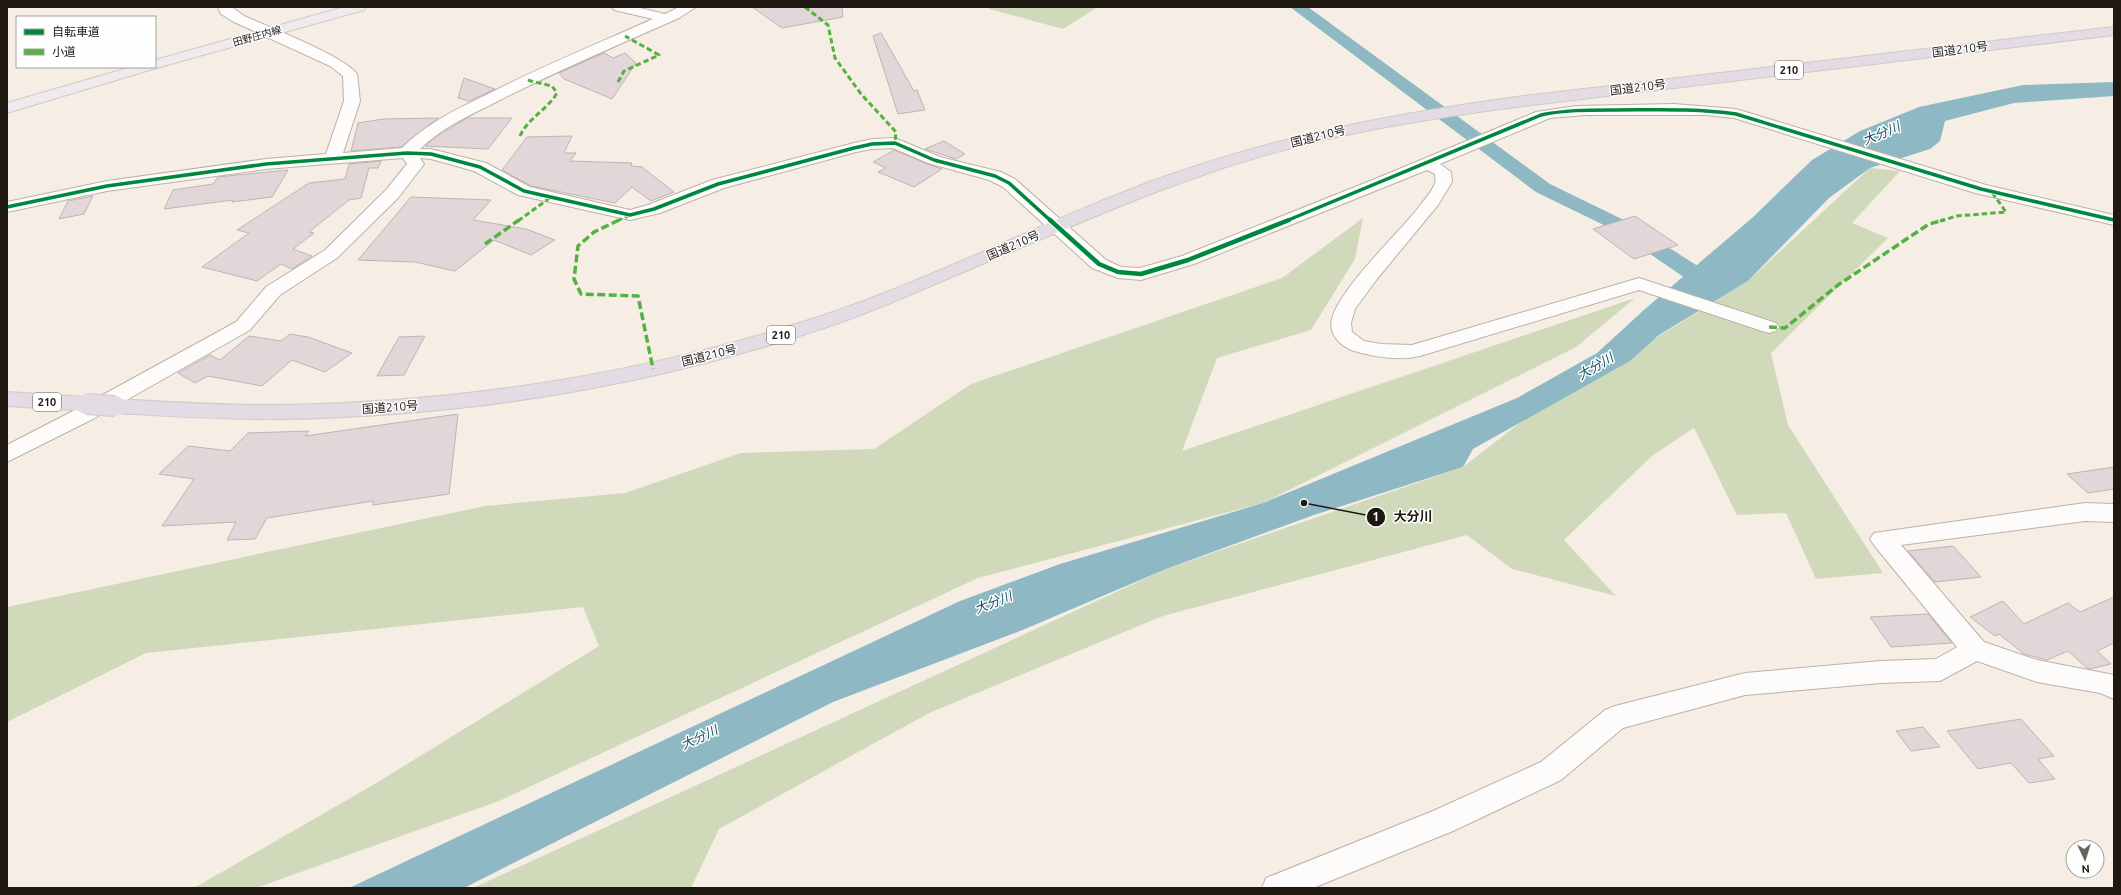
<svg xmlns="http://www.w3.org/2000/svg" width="2121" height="895" font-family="Ubuntu,'Noto Sans JP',sans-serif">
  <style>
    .forest { fill: #d0daba }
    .water { fill: #8eb9c4 }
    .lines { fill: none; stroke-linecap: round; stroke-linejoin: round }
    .canal { fill: #8eb9c4; fill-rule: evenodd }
    .building { fill: #e3d6d8; stroke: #bdb5b4 }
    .minor-casing { stroke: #b8b2aa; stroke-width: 2 }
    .major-casing { stroke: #cfcac6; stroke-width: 2 }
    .highway-casing { stroke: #cfcac6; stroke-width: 2 }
    .minor { fill: #fefcfb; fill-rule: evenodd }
    .major { fill: #eeeaee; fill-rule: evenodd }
    .highway { fill: #e4dce5; fill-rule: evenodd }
    .highway-bridge-casing { stroke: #cfcac6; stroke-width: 22; stroke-linecap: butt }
    .highway-bridge { stroke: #e4dce5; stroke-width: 20 }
    .quiet-far1 { stroke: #55b144; stroke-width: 3; stroke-dasharray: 5.5 3; stroke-linecap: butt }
    .quiet { stroke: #55b144; stroke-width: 3.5; stroke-dasharray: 8 3.5; stroke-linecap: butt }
    .cycleway-far1-casing { stroke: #fefefe; stroke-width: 5 }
    .cycleway-casing { stroke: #fefefe; stroke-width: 7 }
    .cycleway-far1 { stroke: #00873e; stroke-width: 3.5 }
    .cycleway { stroke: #00873e; stroke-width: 4.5 }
    .labels { text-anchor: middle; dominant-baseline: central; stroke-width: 3; stroke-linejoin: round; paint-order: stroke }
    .far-street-label { font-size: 10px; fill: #1e1810; stroke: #fefefe }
    .shield { fill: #fefefe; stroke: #615d57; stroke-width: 1 }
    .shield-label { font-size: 11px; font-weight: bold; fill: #1e1810 }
    .street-label { font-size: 12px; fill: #1e1810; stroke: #fefefe }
    .water-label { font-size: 13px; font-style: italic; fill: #17505e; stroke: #fefefe }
    .leader { fill: none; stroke: #1e1810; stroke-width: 1.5 }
    .callout-dot { fill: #1e1810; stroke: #fefefe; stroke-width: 1.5 }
    .mark-label { font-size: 12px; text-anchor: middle; font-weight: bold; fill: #fff }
    .callout-label { font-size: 13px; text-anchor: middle; font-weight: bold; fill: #1e1810; stroke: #fefefe; stroke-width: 3; stroke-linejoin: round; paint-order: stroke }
  </style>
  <rect width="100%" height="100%" fill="#f6eee5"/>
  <!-- forest -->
  <path class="forest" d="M 989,7 L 1098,7 L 1063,29 L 989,9 Z
    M 1870,168 L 1900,171 L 1852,223 L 1888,238 L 1771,353 L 1788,425 L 1883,573 L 1816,579 L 1786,513 L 1737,515 L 1694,428 L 1653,455 L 1564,540 L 1616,596 L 1512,569 L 1467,535 L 1163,616 L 929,713 L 719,829 L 691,888 L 473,888 L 1166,569 L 1463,467 L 1525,419 L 1748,281 Z
    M 1363,218 L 1355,259 L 1311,330 L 1217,358 L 1182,451 L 1635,298 L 1576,347 L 1263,503 L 978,578 L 499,801 L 256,888 L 194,888 L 373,785 L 599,646 L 583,607 L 146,653 L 7,722 L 7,607 L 485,506 L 625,493 L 741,453 L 874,449 L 971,384 L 1282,278 Z"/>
  <!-- water -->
  <path class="water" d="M 2114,82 L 2114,96 L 2014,103 L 1945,121 L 1940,141 L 1930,149 L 1870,168 L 1829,198 L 1748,281 L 1659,335 L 1630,361 L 1473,449 L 1463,467 L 1314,515 L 1166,569 L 1025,629 L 833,702 L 464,888 L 349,888 L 960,601 L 1060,564 L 1263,503 L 1517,398 L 1597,353 L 1645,309 L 1752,218 L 1812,160 L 1860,131 L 1919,107 L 2023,85 Z"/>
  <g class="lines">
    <!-- canal -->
    <path class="canal" d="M 1290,7 L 1308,7 L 1550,184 L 1632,224 L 1707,272 L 1710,277 L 1707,282 L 1699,283 L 1691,282 L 1618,232 L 1536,192 Z"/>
  </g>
  <!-- building -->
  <path class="building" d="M 752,7 L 842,7 L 843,17 L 782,28 Z
    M 881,33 L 914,91 L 917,90 L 925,110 L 898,114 L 873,36 Z
    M 604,53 L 613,58 L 625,53 L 636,63 L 612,99 L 564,79 L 559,73 Z
    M 464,78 L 495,89 L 469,101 L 458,98 Z
    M 438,118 L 401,147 L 351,151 L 358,123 L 383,119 Z
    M 467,118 L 512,118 L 488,149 L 425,146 L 439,135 Z
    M 572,136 L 564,153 L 576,153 L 570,161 L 632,163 L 631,166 L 642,167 L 674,192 L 651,201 L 632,187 L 615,203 L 531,186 L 502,170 L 527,137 Z
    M 944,141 L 965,154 L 956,159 L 925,149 Z
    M 894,150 L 927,164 L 942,169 L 914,187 L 878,172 L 886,168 L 873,162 Z
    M 381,161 L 378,168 L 369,168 L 361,198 L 349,200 L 309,232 L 314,233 L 293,249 L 312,256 L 292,269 L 281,264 L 257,281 L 202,267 L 249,233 L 237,230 L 309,183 L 345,179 L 349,164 Z
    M 288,170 L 272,197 L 232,202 L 233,200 L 164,209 L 173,190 L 213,184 L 218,177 Z
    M 93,196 L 84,214 L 59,219 L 68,201 Z
    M 411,197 L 491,200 L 473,220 L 526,229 L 555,240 L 531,255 L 494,240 L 455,271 L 415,262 L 358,260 Z
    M 1635,216 L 1678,245 L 1634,259 L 1593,229 Z
    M 290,334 L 308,337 L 352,353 L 325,372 L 292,360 L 262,386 L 208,376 L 195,383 L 178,373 L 210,355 L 220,360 L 249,336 L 281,341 Z
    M 425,336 L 404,375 L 377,376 L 399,337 Z
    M 458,414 L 449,494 L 373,505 L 373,501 L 267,518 L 255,539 L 227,540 L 236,522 L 162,526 L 194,479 L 159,474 L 188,446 L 230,451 L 248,433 L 309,431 L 305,436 Z
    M 2114,467 L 2114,489 L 2088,493 L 2067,474 Z
    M 1953,546 L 1981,577 L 1935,582 L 1908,551 Z
    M 2114,597 L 2114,643 L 2097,651 L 2111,664 L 2090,669 L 2087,668 L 2068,651 L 2047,660 L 2024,654 L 1999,634 L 1995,636 L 1970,617 L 2003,601 L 2024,624 L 2068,603 L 2080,612 Z
    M 1928,614 L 1952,643 L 1891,647 L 1870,617 Z
    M 2021,719 L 2054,756 L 2038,759 L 2055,779 L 2029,783 L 2011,763 L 1978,769 L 1947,731 Z
    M 1923,727 L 1940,747 L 1911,751 L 1896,731 Z"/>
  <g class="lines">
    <!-- minor casing -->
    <g class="minor-casing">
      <path id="minor" d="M 218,7 L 232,7 L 244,16 C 267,26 346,57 357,74 L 360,101 L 343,153 L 402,148 C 430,121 457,109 492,92 C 545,65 599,43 653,19 L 614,10 L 612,7 L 636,7 L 665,14 L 679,7 L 696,7 L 679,18 C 618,45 557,71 498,101 C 471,115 442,127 420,149 L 431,149 L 486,163 L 530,187 L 630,210 L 648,205 L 712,180 L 854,143 L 872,139 L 895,138 L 940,157 L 1001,172 L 1015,179 L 1106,260 L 1121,267 L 1140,268 L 1182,256 L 1375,179 L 1536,112 L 1576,106 L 1674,104 L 1736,109 L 1986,185 L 2114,215 L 2114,225 L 1975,193 L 1734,118 L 1705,115 L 1585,115 L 1550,118 L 1440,164 L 1451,172 L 1452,182 L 1438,205 L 1377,279 L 1355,309 L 1351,323 L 1352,332 L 1364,341 L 1381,344 L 1412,345 L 1639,278 L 1776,323 L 1779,327 L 1776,331 L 1769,333 L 1762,331 L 1639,290 L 1420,356 C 1399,361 1375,357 1354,351 C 1341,347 1328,334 1332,319 C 1340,288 1396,236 1418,208 C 1423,201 1432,192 1435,183 C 1436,180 1435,177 1435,174 L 1427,170 L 1194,264 L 1141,280 L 1118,278 L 1092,268 L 1003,187 L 989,180 L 928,163 L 893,148 L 872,149 L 856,152 L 724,188 L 660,213 L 630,220 L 518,195 L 474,171 L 431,159 L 420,158 L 424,164 L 398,198 L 337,258 L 280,295 L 250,330 L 93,419 L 7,462 L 7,445 L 77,409 L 236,322 L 266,287 L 325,250 L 386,190 L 407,164 L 403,158 L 266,169 L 107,191 L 7,212 L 7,202 L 107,181 L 266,159 L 326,154 L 344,101 L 343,76 L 330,66 L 234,22 L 221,14 Z
        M 2085,503 L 2114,504 L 2114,522 L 2085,521 L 1901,545 L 1984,642 L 2037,660 L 2114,675 L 2114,699 L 2100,693 L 2037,682 L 1977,661 L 1940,681 L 1881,683 L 1745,695 L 1623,728 L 1561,780 L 1453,831 L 1313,888 L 1262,888 L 1266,878 L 1433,811 L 1541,762 L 1605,710 L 1615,706 L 1745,673 L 1881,661 L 1936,659 L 1957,647 L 1874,545 L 1870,539 L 1874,533 Z"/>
    </g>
    <!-- major casing -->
    <g class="major-casing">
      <path id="major" d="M 344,7 L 366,7 L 364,10 L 153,69 L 7,113 L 7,103 L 131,67 L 155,67 L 155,60 Z"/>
    </g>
    <!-- highway casing -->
    <g class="highway-casing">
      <path id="highway" d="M 2114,27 L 2114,35 L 1516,107 C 1409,121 1304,139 1203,175 C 1116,205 1032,244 947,279 C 909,295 872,312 833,325 C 655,386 469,416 282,419 C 227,420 171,416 115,413 L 108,411 L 104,406 L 108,401 L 115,399 C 171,402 226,406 282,405 C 464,402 645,374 818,317 C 933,279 1041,222 1155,180 C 1272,137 1392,114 1516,97 Z
        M 7,392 L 86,397 L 93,399 L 97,404 L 93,409 L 86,411 L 7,406 Z"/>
    </g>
    <!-- minor -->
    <use href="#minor" class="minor"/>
    <!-- major -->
    <use href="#major" class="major"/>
    <!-- highway -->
    <use href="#highway" class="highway"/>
    <!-- highway-bridge casing -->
    <g class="highway-bridge-casing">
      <path id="highway-bridge" d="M 86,404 L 115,406"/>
    </g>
    <!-- highway-bridge -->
    <use href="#highway-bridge" class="highway-bridge"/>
    <!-- quiet-far1 -->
    <path class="quiet-far1" d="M 805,7 L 828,25 L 835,58 L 861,94 L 896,132 L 895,143
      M 618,82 L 624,71 L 659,55 L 625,36
      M 520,136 C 528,118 547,110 557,93 L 552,86 L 527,80
      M 518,221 L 551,197
      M 617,221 L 630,215
      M 1940,221 L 1957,216 L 2006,212 L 1991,191"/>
    <!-- quiet -->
    <path class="quiet" d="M 619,220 L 594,232 L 578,246 L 574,279 L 581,294 L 638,296 L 653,369
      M 485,244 L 519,220
      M 1769,327 L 1785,328 L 1838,285 L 1929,224 L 1944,220"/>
    <!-- cycleway-far1 casing -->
    <g class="cycleway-far1-casing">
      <path id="cycleway-far1" d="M 7,207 L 107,186 L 266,164 L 407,153 L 431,154 L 480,167 L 524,191 L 630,215 L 654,209 L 718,184 L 854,148 L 872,144 L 895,143 L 934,160 L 995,176 L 1009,183 L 1051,221
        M 1286,221 L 1541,115 C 1564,110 1587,110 1611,110 C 1653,110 1694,108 1736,114 L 1981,189 L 2114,220"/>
    </g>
    <!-- cycleway casing -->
    <g class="cycleway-casing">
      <path id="cycleway" d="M 1050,220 L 1099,264 L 1118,272 L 1141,274 L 1188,260 L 1289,220"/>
    </g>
    <!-- cycleway-far1 -->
    <use href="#cycleway-far1" class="cycleway-far1"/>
    <!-- cycleway -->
    <use href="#cycleway" class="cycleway"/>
  </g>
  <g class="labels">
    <!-- far-street labels -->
    <g class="far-street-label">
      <text transform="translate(257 36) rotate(-16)">田野庄内線</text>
    </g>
    <!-- shield labels -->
    <g class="shield">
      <rect x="1775" y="61" width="28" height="18" rx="3"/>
      <rect x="767" y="326" width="28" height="18" rx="3"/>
      <rect x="33" y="393" width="28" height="18" rx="3"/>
    </g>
    <g class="shield-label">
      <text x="1789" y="70">210</text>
      <text x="781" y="335">210</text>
      <text x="47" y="402">210</text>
    </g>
    <!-- street labels -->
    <g class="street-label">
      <text transform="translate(1960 49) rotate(-7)">国道210号</text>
      <text transform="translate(1638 87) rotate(-7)">国道210号</text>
      <text transform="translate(1318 136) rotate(-14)">国道210号</text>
      <text transform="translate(1013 245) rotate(-23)">国道210号</text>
      <text transform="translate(709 355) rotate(-14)">国道210号</text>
      <text transform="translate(390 407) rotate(-4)">国道210号</text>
    </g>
    <!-- water labels -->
    <g class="water-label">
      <text transform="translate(1881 133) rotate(-23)">大分川</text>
      <text transform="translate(1595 366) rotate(-31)">大分川</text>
      <text transform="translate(993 602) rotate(-22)">大分川</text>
      <text transform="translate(699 737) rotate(-25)">大分川</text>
    </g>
  </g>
  <!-- callouts -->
  <path class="leader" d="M1304 503L1376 517"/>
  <g class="callout-dot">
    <circle cx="1304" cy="503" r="4"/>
    <circle cx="1376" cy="517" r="10"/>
  </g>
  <g class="mark-label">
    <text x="1376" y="521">1</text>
  </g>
  <g class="callout-label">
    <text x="1413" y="521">大分川</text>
  </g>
  <!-- border -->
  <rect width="2121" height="895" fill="none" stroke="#1e1810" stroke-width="16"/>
  <!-- legend -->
  <rect x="16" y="16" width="140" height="52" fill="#fefefe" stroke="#a4a29f"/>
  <rect x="24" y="29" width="20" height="6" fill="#00873e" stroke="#a4a29f"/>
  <text x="52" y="36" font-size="12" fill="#1e1810">自転車道</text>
  <rect x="24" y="49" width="20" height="6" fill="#55b144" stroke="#a4a29f"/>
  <text x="52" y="56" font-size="12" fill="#1e1810">小道</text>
  <!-- north arrow -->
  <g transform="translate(2085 859) rotate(176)"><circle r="19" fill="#fefefe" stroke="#a4a29f"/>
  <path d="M0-3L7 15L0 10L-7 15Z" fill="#6a635b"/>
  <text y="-6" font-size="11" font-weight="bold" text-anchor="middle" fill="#1e1810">N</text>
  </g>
</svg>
